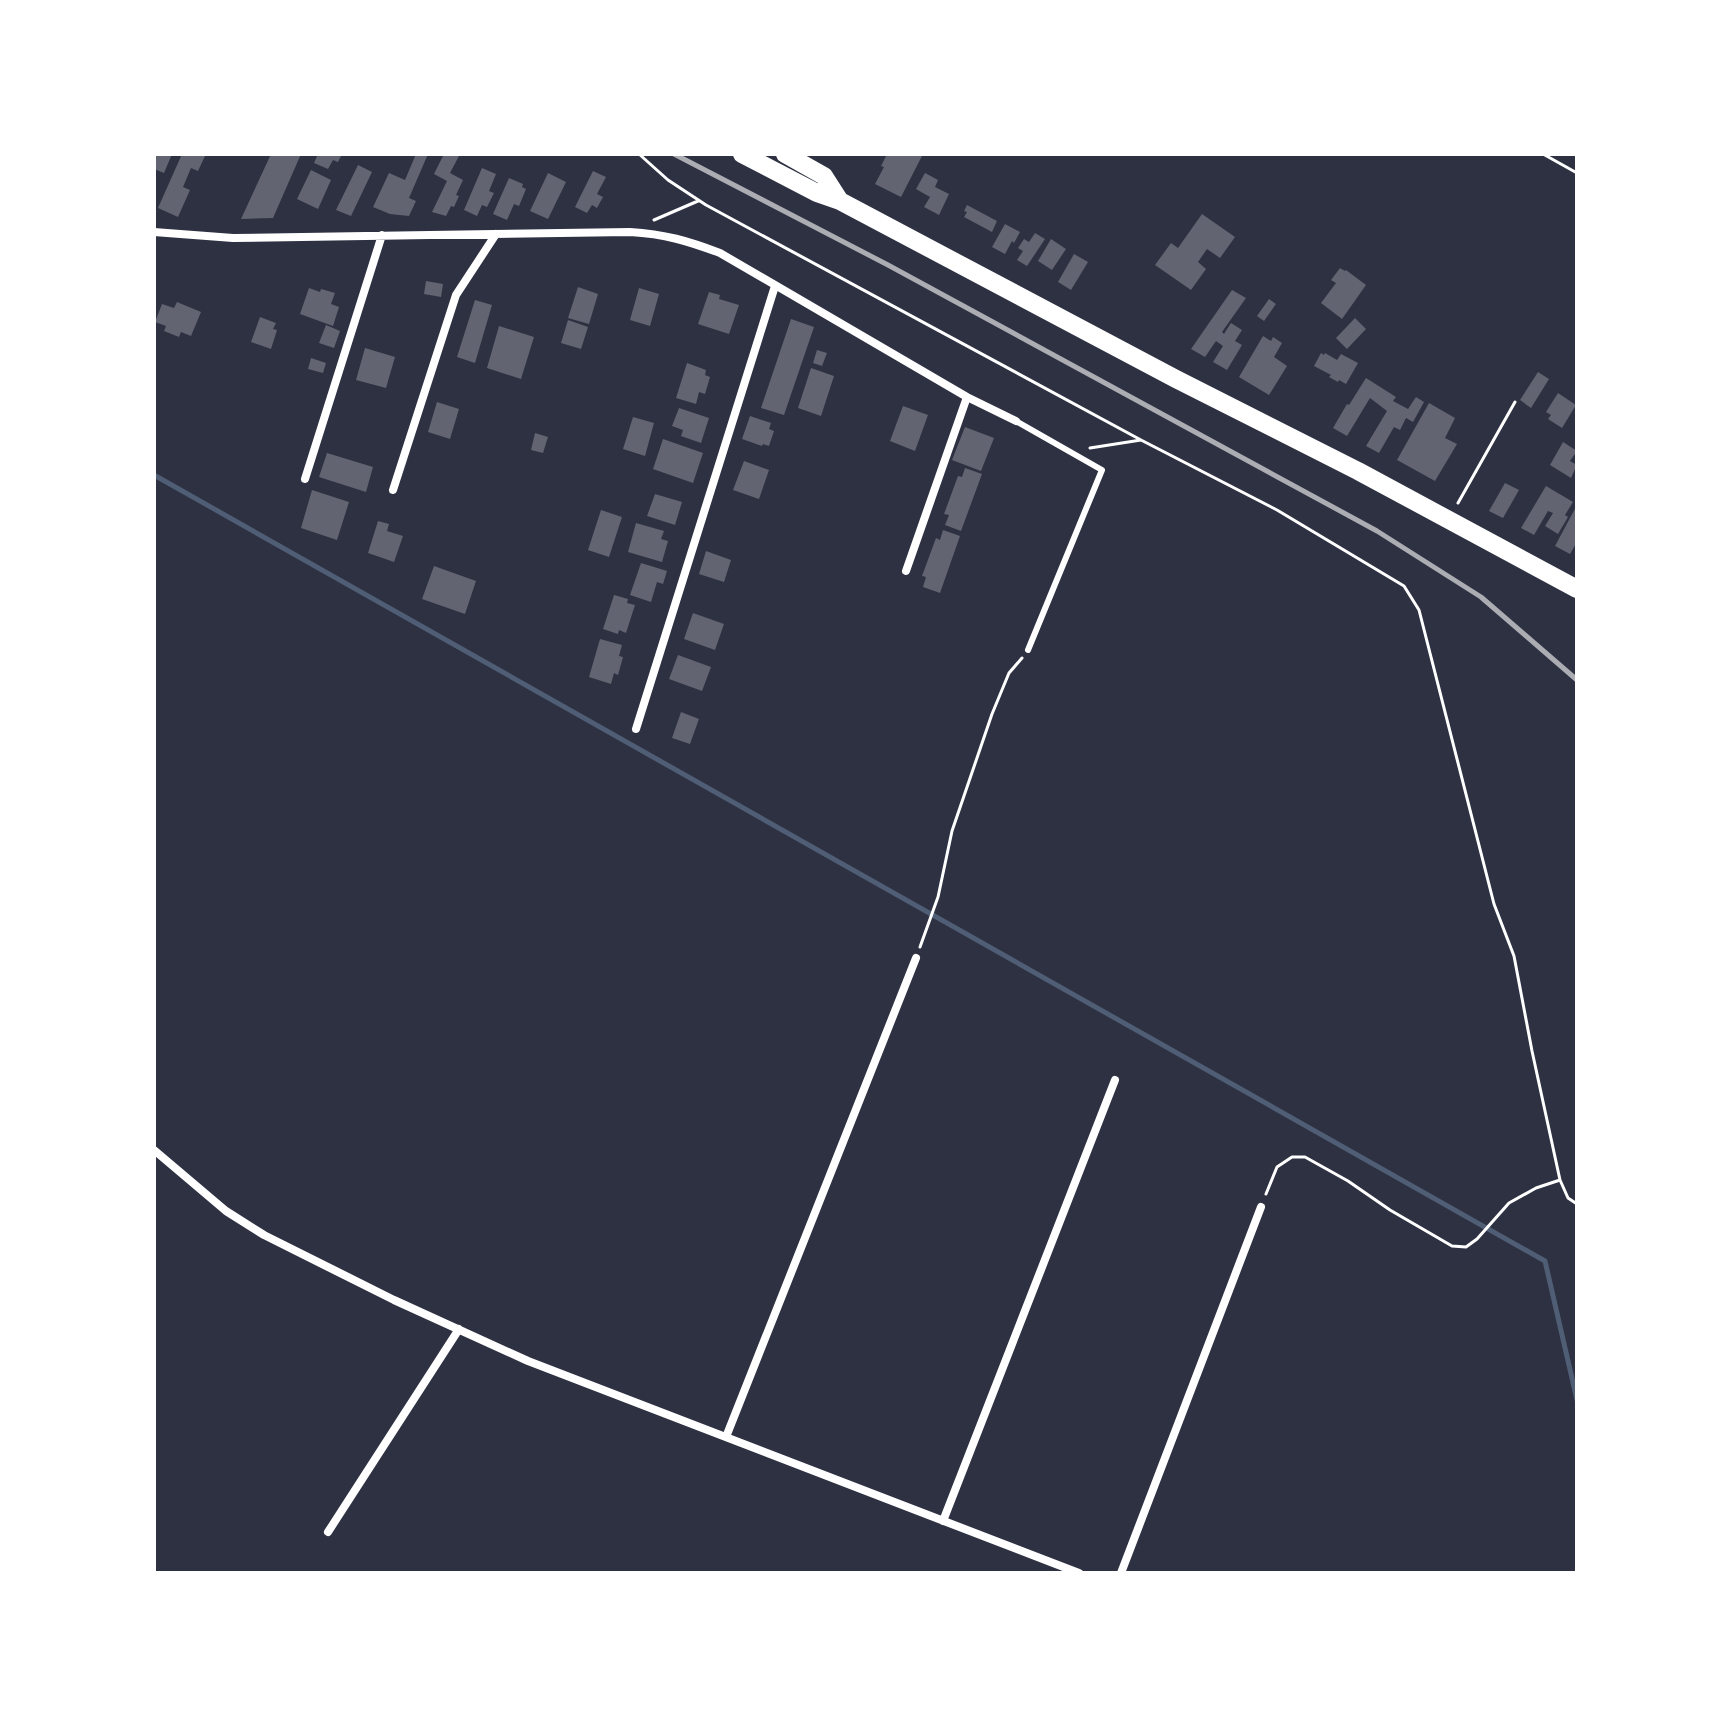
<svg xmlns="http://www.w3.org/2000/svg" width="1731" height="1727" font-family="Lora,serif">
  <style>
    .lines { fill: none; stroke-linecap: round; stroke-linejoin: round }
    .stream { stroke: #4f5d75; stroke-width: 5 }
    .building { fill: #626471 }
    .path { stroke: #fff; stroke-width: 3 }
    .service { stroke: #fff; stroke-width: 6 }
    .minor { stroke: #fff; stroke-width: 8 }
    .primary { stroke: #fff; stroke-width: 18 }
    .rail { stroke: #abadb3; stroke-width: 5 }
  </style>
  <rect width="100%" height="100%" fill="#2d3142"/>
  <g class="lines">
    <!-- stream -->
    <path class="stream" d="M 154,475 L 1545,1261 L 1577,1400"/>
  </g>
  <!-- building -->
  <path class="building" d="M 157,154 L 172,154 L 164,173 L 154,169 L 154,162 Z
    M 182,154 L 206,154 L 198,171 L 191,168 L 183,187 L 190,190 L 178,217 L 158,208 Z
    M 271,154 L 301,154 L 273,218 L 241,219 Z
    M 318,154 L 342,154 L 338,162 L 333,160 L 328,169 L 314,163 Z
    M 416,154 L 428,154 L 409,198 L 416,201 L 409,216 L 390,214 L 373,207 L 389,173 L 405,180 Z
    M 444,154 L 460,154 L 450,173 L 463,180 L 456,195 L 459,196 L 454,207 L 451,206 L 446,216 L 432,212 L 447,181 L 434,174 Z
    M 887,154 L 923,154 L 901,197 L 875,184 L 884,167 L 881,166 Z
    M 358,165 L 372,172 L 351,216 L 336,210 Z
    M 482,168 L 496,174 L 489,191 L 494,193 L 487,207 L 482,205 L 477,216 L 464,210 Z
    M 311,170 L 331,180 L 318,209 L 297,199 Z
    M 593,171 L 606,177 L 597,194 L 603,197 L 597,208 L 592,205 L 587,213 L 575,207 Z
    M 548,173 L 566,182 L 548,219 L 530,211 Z
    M 925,173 L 938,180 L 935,187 L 949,194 L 939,215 L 924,207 L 930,197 L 916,189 Z
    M 509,178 L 523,184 L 522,187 L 526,189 L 519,206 L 514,204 L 507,220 L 493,214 Z
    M 967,205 L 997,221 L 992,232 L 964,217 L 967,212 L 964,211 Z
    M 1202,214 L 1235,237 L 1220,258 L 1207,249 L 1198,262 L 1206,269 L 1191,290 L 1155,265 L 1171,243 L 1178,248 Z
    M 1005,224 L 1020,232 L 1014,243 L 1012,241 L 1005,254 L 992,247 Z
    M 1035,233 L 1045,239 L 1027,266 L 1017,260 L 1023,251 L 1018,248 L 1024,239 L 1029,242 Z
    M 1051,239 L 1066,249 L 1052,270 L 1038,261 Z
    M 1074,254 L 1088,262 L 1071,290 L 1058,282 Z
    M 1340,268 L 1345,271 L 1346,270 L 1366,285 L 1342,319 L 1321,303 L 1336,283 L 1331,280 Z
    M 426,281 L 443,284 L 441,297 L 424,294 Z
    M 578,287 L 598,294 L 589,324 L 568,318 Z
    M 309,288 L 320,292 L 321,289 L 335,293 L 331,304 L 339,307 L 333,326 L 300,314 Z
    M 639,288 L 659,294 L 650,326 L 630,320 Z
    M 1232,290 L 1246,298 L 1222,332 L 1224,334 L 1231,323 L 1242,330 L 1235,341 L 1242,345 L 1227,370 L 1213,362 L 1223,346 L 1216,341 L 1205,357 L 1191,349 Z
    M 709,292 L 720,295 L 719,299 L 739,305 L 729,334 L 698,324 Z
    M 1269,299 L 1276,304 L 1264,321 L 1257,316 Z
    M 475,300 L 492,305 L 475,363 L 457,357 Z
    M 177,302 L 201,312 L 191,336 L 181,332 L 179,337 L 164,331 L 166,326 L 155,322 L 162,304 L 174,308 Z
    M 260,317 L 276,323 L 273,329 L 277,330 L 271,349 L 251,342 Z
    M 1355,318 L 1366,329 L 1347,349 L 1336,338 Z
    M 791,319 L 814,327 L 784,415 L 761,408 Z
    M 568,320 L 588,327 L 581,349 L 561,343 Z
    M 326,325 L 340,331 L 334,348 L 319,343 Z
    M 499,326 L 534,337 L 521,379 L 487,368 Z
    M 1263,336 L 1271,341 L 1273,337 L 1282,343 L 1274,357 L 1287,366 L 1269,395 L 1239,377 Z
    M 365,348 L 395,357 L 386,388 L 356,380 Z
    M 817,350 L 827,353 L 822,366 L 813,363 Z
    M 1321,353 L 1324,355 L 1325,353 L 1337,360 L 1341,354 L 1358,363 L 1346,384 L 1339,380 L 1338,382 L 1329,377 L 1331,375 L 1314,366 Z
    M 311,358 L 326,363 L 323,373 L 308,369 Z
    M 687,363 L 706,370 L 705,375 L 710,377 L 705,394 L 699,392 L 696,404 L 676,398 Z
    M 811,368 L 834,376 L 821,416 L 798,408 Z
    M 1538,372 L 1549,379 L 1531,408 L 1520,400 Z
    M 1366,378 L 1396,397 L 1393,401 L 1408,409 L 1416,397 L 1424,402 L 1413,422 L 1406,418 L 1400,430 L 1394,427 L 1379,453 L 1366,446 L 1387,411 L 1370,398 L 1347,436 L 1333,428 L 1347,404 L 1349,405 Z
    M 1558,393 L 1576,405 L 1562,428 L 1548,419 L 1551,415 L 1546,412 Z
    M 437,402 L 459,409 L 450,439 L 428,432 Z
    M 1429,403 L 1455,418 L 1445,438 L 1457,444 L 1435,481 L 1397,460 Z
    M 903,406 L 928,415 L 915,451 L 890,441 Z
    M 679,408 L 709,418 L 701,443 L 681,436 L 683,430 L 672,426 Z
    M 750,416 L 771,423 L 769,429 L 774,431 L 769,446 L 763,444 L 762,446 L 742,439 Z
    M 633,417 L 654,423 L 645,456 L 623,449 Z
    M 965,427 L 994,438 L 981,471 L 952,460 Z
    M 535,433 L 548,437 L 543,453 L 531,450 Z
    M 663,439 L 703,453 L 693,483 L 653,469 Z
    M 1563,442 L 1577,451 L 1570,461 L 1577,465 L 1571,478 L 1550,465 Z
    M 327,453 L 373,467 L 366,492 L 319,477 Z
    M 744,461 L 769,470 L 759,499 L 733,490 Z
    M 965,468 L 982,474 L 961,531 L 945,525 L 949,515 L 944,514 L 958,476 L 962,477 Z
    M 1505,483 L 1519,490 L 1503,518 L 1489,511 Z
    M 1546,486 L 1573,502 L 1565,515 L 1568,517 L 1558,534 L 1545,526 L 1553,513 L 1548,511 L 1534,535 L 1521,528 Z
    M 312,490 L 349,502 L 337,540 L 301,528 Z
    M 655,494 L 682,502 L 675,525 L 647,516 Z
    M 1577,505 L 1577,542 L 1570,554 L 1555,546 Z
    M 601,510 L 622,517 L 609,557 L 588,550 Z
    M 378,521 L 389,524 L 387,531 L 403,536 L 394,562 L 368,553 Z
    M 636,523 L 664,531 L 661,539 L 668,541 L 662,562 L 628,552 Z
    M 943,530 L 960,536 L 940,593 L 923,587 L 926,577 L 922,576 L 936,538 L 940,540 Z
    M 706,551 L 731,560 L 724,582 L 699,574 Z
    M 641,563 L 667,571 L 663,584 L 657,582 L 651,602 L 630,595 Z
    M 434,566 L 476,581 L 465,614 L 422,599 Z
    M 614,595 L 628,599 L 627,603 L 635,605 L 626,633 L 619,630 L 618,634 L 603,629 Z
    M 693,613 L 724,624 L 715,650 L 684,639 Z
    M 600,639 L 622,645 L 619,656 L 623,657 L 618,675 L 614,673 L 611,684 L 589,677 Z
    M 678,655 L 711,667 L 702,691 L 669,679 Z
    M 681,712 L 699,719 L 690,744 L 672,738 Z"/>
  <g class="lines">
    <!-- path -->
    <path class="path" d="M 639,154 L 668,180 L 706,205 L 1141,440 L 1277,510 L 1404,586 L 1419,610 L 1494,904 L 1514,956 L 1532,1051 L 1560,1180 L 1568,1198 L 1577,1204
      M 1543,154 L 1577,173
      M 654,220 L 698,201
      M 1090,448 L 1141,440
      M 1458,503 L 1515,402
      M 920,947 L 938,897 L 952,831 L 992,714 L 1009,673 L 1022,658
      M 1266,1194 L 1277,1167 L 1292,1157 L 1305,1157 L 1348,1181 L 1390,1210 L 1452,1246 L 1466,1247 L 1477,1239 L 1509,1203 L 1536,1188 L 1560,1180"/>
    <!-- service -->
    <path class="service" d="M 1016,421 L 1102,470 L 1028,650"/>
    <!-- minor -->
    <path class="minor" d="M 154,232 L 233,238 L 630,232 C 665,234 688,241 720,253 L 967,397 L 1016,421
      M 305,479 L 382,235
      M 393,490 L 456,295 L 496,234
      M 906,571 L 967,397
      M 636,729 L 775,286
      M 154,1150 L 226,1211 L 264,1235 L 394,1300 L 528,1361 L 1079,1573
      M 726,1437 L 916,958
      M 943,1521 L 1115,1080
      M 328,1532 L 459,1329
      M 1121,1573 L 1261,1207"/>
    <!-- primary -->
    <path class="primary" d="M 742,154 L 817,193 L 840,201 L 1176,379 L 1358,471 L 1577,589
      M 785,154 L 824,176 L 840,201"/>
    <!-- rail -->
    <path class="rail" d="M 674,154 L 888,265 L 1377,531 L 1481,597 L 1577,680"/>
  </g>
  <!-- border -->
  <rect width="1731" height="1727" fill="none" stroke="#ffffff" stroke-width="312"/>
</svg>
